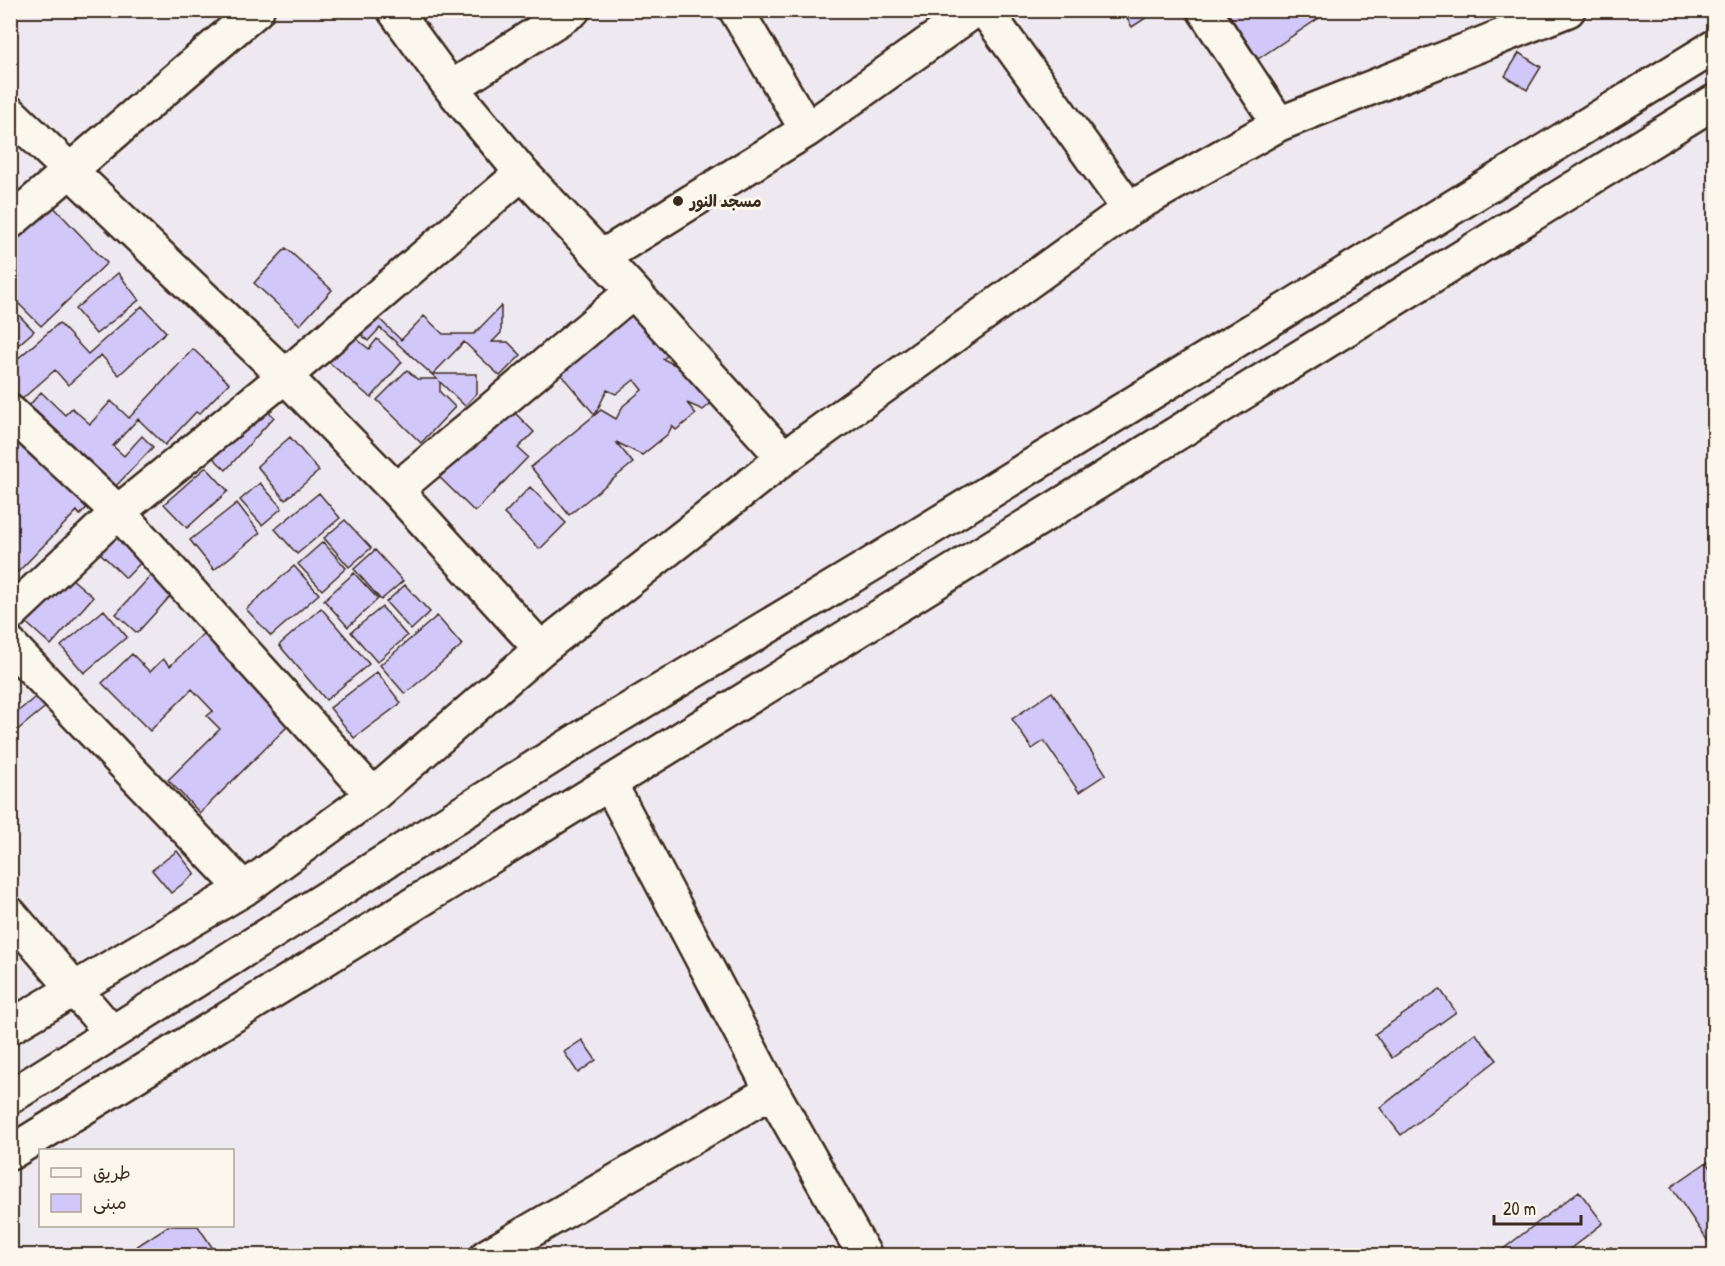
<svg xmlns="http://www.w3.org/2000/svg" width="1725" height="1266" font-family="'Patrick Hand','Playpen Sans Arabic',sans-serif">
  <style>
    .building { fill: #d1c7f9; stroke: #3b2a1e; stroke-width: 1.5 }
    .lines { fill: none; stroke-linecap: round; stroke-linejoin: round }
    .minor-casing { stroke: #3b2a1e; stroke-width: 38 }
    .highway-casing { stroke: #3b2a1e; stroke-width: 38 }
    .minor { stroke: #fbf7ec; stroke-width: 33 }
    .highway { stroke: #fbf7ec; stroke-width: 33 }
    .poi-dot { fill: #3b2a1e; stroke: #fbf7ec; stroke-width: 2 }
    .labels { text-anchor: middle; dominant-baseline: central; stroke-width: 6; stroke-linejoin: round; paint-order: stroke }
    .poi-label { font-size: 16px; font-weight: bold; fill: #3b2a1e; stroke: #fbf7ec; text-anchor: start }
  </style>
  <rect width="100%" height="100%" fill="#eee9f0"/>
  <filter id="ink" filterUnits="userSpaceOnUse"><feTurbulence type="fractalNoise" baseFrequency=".0167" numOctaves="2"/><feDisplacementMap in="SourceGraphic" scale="12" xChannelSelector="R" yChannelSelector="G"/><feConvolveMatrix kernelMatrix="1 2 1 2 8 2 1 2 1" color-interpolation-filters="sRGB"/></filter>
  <g filter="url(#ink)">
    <!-- building -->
    <path class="building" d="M 1122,10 L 1158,10 L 1132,27 Z
      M 1226,10 L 1331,10 L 1258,59 Z
      M 1519,53 L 1541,67 L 1527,90 L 1505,76 Z
      M 10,168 L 18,174 L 10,182 Z
      M 48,201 L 107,263 L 41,326 L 10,295 L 10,237 Z
      M 286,248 L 332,290 L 300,325 L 254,283 Z
      M 118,273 L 139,300 L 96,334 L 75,309 Z
      M 635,303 L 674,350 L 663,359 L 727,390 L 703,410 L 687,403 L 696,414 L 676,430 L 672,426 L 668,434 L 642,455 L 616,442 L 633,463 L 569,515 L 531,467 L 601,410 L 616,419 L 623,406 L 642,390 L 634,380 L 616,394 L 607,390 L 595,415 L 551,363 Z
      M 10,306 L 34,331 L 10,352 Z
      M 142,306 L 166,332 L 119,375 L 101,355 L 68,385 L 55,370 L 22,399 L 10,386 L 10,357 L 16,360 L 59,323 L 88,354 Z
      M 501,306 L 501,333 L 492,342 L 508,342 L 521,355 L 500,376 L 464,342 L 433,374 L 477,374 L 477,393 L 465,406 L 440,382 L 440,392 L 455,407 L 421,443 L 377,400 L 407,370 L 417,379 L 437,379 L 380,328 L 368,341 L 354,328 L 367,307 L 401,340 L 424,316 L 443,334 L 474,334 Z
      M 348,332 L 369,349 L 377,339 L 402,362 L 371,398 L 325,359 Z
      M 193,349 L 229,383 L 199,414 L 196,412 L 165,445 L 138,419 L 113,446 L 124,456 L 142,436 L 153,447 L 114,488 L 28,407 L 41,392 L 65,415 L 72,408 L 90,424 L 111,401 L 129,418 Z
      M 261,404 L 274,417 L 226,470 L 212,457 Z
      M 510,408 L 534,432 L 518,448 L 528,457 L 475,512 L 426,464 Z
      M 10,429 L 89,505 L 80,515 L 77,511 L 18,572 L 10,565 Z
      M 290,437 L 319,471 L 285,500 L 257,466 Z
      M 206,467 L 228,491 L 187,528 L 164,504 Z
      M 260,483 L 282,508 L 262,525 L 240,500 Z
      M 530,487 L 566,523 L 540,549 L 504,514 Z
      M 319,493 L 340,518 L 297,554 L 275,529 Z
      M 237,503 L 260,533 L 214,570 L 190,540 Z
      M 345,520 L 371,548 L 349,567 L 324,538 Z
      M 125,527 L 151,552 L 126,578 L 100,553 Z
      M 323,542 L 346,568 L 322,590 L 298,564 Z
      M 375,550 L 403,581 L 381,600 L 354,569 Z
      M 294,566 L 319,594 L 271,636 L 246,609 Z
      M 155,571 L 175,591 L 137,633 L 116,614 Z
      M 64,572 L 93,597 L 51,645 L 22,619 Z
      M 354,573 L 378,599 L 348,627 L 324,600 Z
      M 405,585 L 430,612 L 411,630 L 386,602 Z
      M 382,607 L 407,636 L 377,662 L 351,632 Z
      M 321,608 L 369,664 L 326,700 L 279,645 Z
      M 104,610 L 127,637 L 84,673 L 61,646 Z
      M 437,616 L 462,645 L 405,694 L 380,665 Z
      M 208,629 L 296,718 L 200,813 L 168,780 L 220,729 L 207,716 L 213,711 L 192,689 L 150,731 L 102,683 L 132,654 L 150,672 L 163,659 L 170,666 Z
      M 377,672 L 401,703 L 354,738 L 330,708 Z
      M 45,689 L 54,700 L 15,732 L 10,727 L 10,718 Z
      M 1052,692 L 1106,774 L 1079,792 L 1044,741 L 1032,749 L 1012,719 Z
      M 177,851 L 195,874 L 171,893 L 152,870 Z
      M 1440,989 L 1456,1012 L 1392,1058 L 1375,1034 Z
      M 1475,1033 L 1497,1060 L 1401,1135 L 1380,1108 Z
      M 582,1040 L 596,1060 L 578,1073 L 564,1052 Z
      M 1707,1162 L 1714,1173 L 1714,1250 L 1671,1187 Z
      M 1579,1191 L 1603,1223 L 1561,1256 L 1494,1256 Z
      M 168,1226 L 198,1226 L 218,1256 L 122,1256 Z
      M 1611,1247 L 1616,1256 L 1600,1256 Z"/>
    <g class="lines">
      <!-- minor casing -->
      <g class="minor-casing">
        <path id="minor" d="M 394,10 L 451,88 L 522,173 L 633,291 L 784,458
          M 736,10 L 807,130
          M 985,10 L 1129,209
          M 1204,10 L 1279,124
          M 451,88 L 573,10
          M 10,113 L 285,376 L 396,490 L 541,649
          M 10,222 L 257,10
          M 602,257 L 807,130 L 975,10
          M 10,412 L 118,512 L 373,795
          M 396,490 L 633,291
          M 10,614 L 118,512 L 285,376 L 522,173
          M 10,645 L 244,889
          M 610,784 L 772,1091 L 865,1256
          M 10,914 L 111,1032
          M 10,1027 L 244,889 L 373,795 L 541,649 L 784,458 L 1129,209 L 1279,124 L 1568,10
          M 487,1256 L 772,1091"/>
      </g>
      <!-- highway casing -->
      <g class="highway-casing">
        <path id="highway" d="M 10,1097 L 580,739 L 872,564 L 1714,47
          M 10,1153 L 1714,102"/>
      </g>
      <!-- minor -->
      <use href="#minor" class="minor"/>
      <!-- highway -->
      <use href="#highway" class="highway"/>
    </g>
  </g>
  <!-- markers -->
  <circle class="poi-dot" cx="678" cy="201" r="6"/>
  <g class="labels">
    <!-- poi labels -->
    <g class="poi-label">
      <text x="690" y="201">مسجد النور</text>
    </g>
  </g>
  <!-- margin -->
  <rect width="1725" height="1266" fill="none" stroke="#fbf7ec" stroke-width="36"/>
  <rect x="18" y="18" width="1689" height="1230" fill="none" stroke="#3b2a1e" stroke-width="2" filter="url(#ink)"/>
  <!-- legend -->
  <rect x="39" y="1149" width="195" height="78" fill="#fbf7ec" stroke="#aea59a" stroke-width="1.5"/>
  <rect x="51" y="1168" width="30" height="9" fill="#fbf7ec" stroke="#aea59a" stroke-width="1.5"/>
  <text x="93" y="1179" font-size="18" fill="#3b2a1e">طريق</text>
  <rect x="51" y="1194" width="30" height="18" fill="#d1c7f9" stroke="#aea59a" stroke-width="1.5"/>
  <text x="93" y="1209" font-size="18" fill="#3b2a1e">مبنى</text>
  <!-- scale -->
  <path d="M1494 1215v9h87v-9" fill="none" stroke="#3b2a1e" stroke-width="3"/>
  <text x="1503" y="1215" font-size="18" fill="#3b2a1e" stroke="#fbf7ec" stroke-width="4.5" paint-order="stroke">20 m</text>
</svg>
